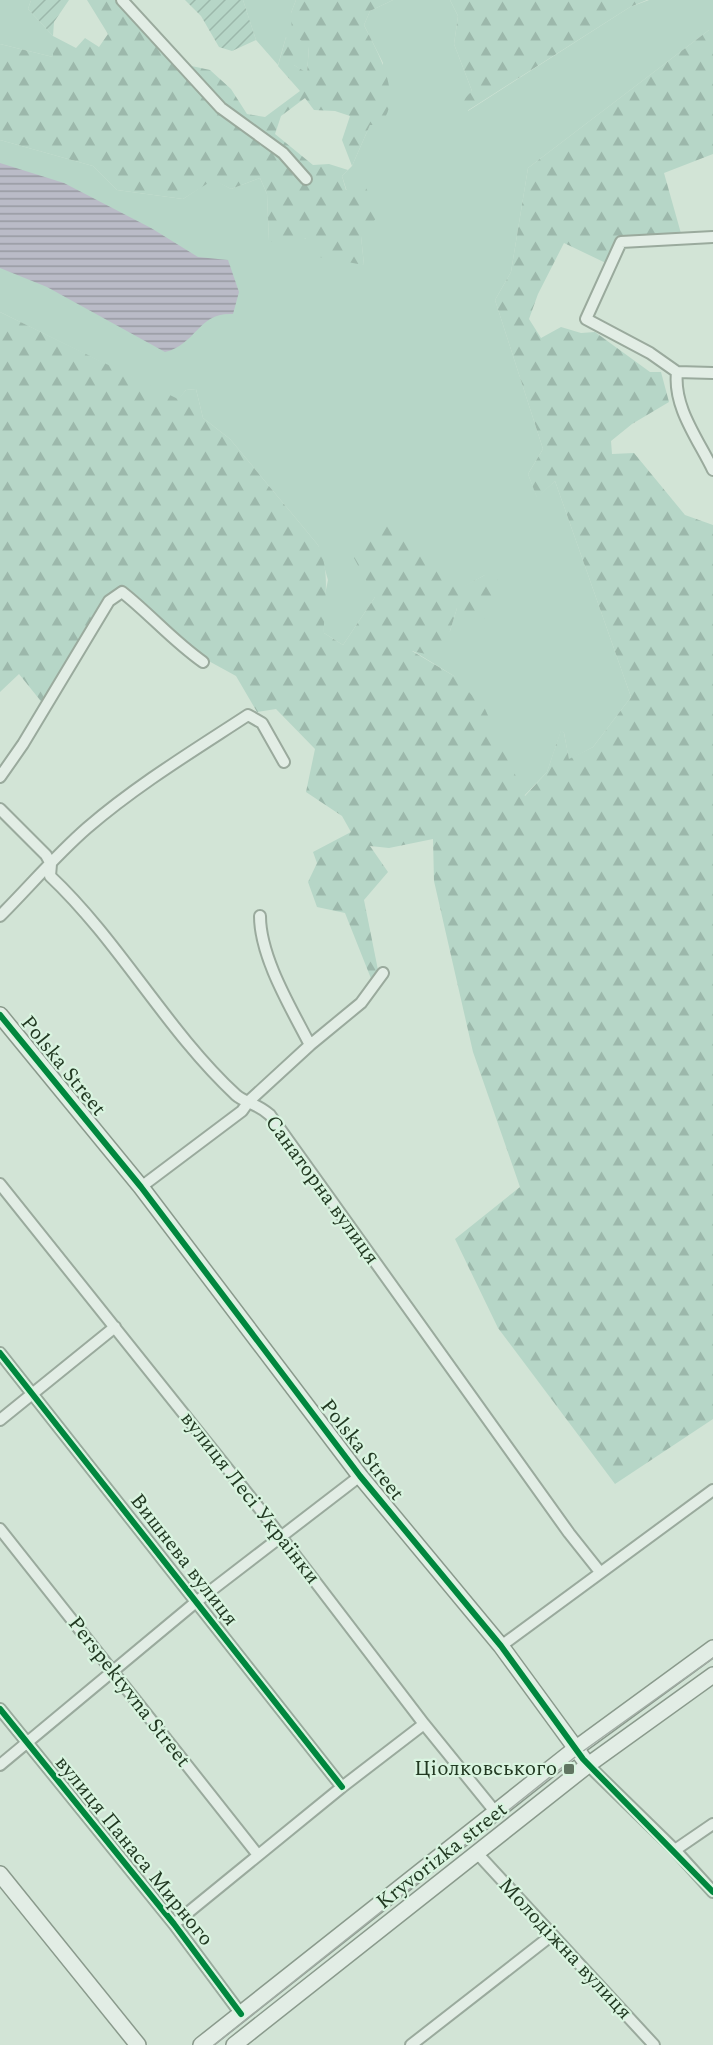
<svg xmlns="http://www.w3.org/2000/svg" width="713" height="2045" font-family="Spectral,serif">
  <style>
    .green { fill: #b6d6c7 }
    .forest { fill: url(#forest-firs) }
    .garden { fill: url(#garden-furrows) }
    .water { fill: url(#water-rules) }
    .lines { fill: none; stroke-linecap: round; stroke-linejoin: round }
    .street-casing { stroke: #9aaa9d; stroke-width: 14 }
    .secondary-casing { stroke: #8a9a8c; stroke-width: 18 }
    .street { stroke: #e2ede5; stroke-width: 10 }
    .secondary { stroke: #e2ede5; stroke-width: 15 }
    .tram { stroke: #a2ada5; stroke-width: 1.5 }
    .cycleway-casing { stroke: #d9f4e0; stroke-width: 10 }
    .cycleway { stroke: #00873e; stroke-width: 6 }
    .poi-dot { fill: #607561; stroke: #d9f4e0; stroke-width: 2 }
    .labels { text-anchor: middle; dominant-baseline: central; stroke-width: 4.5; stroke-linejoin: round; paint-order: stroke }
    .street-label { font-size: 21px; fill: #223922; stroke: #d9f4e0 }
    .poi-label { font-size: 21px; fill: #223922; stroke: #d9f4e0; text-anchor: end }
  </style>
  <defs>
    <pattern id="forest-firs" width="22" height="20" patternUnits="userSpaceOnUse" patternTransform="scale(1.5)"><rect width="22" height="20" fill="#b6d6c7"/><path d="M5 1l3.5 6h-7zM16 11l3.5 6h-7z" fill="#9cb8ab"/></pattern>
    <pattern id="garden-furrows" width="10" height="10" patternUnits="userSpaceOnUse" patternTransform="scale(1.5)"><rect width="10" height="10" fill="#b6d6c7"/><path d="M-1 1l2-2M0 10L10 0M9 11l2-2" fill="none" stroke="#9cb8ab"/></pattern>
    <pattern id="water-rules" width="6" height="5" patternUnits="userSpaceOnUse" patternTransform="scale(1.5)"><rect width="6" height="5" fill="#babbc7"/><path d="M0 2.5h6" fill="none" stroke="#9799a1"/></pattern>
  </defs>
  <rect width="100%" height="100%" fill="#d2e4d6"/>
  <!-- green -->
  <path class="green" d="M 0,0 L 31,0 L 28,9 L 53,36 L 53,57 L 0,44 Z
    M 243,0 L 296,0 L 291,13 L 309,46 L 307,74 L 294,65 L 286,37 L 278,65 L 256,40 Z
    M 393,0 L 450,0 L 458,16 L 454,44 L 472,91 L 468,111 L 630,7 L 649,0 L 713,0 L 713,30 L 709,30 L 528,168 L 511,272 L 495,300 L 543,449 L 528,474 L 537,497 L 555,481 L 631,697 L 593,747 L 569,760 L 564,733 L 561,731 L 547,772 L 524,796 L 454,676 L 410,649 L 450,631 L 457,608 L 485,575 L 458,590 L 375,597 L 343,645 L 324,633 L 323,604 L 328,580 L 318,545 L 230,439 L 203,418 L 196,389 L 186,390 L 178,400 L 0,312 L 0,140 L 93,166 L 117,190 L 183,199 L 213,179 L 231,189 L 260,178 L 267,194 L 269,241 L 304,238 L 364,265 L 361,236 L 342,176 L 352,166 L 370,125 L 383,63 L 364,25 L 370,11 Z"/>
  <!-- forest -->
  <path class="forest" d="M 87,0 L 118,0 L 173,62 L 210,70 L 231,89 L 247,114 L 265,117 L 300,91 L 278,66 L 286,37 L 296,53 L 294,65 L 307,73 L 309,47 L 292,33 L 291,13 L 296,0 L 393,0 L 370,11 L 364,25 C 377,52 406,99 379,125 L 370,125 L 352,166 L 342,140 L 350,116 L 335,111 L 314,110 L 305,98 L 281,116 L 275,134 L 313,165 L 329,164 L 348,170 L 342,176 L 346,190 L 366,188 L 379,215 L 361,236 L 364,265 L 319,257 L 305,238 L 294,249 L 269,241 L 267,194 L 260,178 L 231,189 L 213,180 L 183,199 L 117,190 L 93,166 L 0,140 L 0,44 L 53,57 L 53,36 L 76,48 L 85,38 L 99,47 L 108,34 Z
    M 450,0 L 647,0 L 630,7 L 467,111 L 463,100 L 472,91 L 454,44 L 458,16 Z
    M 709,30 L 713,30 L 713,154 L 664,173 L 682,237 L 621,242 L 610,265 L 564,243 L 538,294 L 529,319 L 541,338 L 561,327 L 581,333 L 595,332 L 650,372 L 661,372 L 669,402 L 632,424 L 611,441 L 612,454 L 634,453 L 685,515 L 713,525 L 713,1419 L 615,1484 L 498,1328 L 455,1239 L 520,1187 L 473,1052 L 434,881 L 433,839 L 389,848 L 370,846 L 388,872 L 364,900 L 378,970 L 372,981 L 345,913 L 317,907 L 308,882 L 317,863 L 313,852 L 351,832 L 342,816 L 306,792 L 315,749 L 276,709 L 257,712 L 236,676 L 205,659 L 125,589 L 115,590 L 106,598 L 44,705 L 19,674 L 0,692 L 0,312 L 178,399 L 186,390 L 196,389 L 203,418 L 230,439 L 318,545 C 332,574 323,603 324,633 L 343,645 L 375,597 L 354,558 L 386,520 L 458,589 L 485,575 L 498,578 L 484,619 L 457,608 L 450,631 L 435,656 L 412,651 L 454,676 L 485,709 L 525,796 L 547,772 L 561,730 L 564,733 L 569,759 L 593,747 L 631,697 L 555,481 L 537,498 L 528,474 L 543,449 L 495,300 L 511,272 L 528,168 Z"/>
  <!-- garden -->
  <path class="garden" d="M 31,0 L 69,0 L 54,22 L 53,36 L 28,9 Z
    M 185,0 L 243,0 L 256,40 L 232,51 L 219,47 L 201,16 Z"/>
  <!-- water -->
  <path class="water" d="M 0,163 L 64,183 L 151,228 L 198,257 L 228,260 L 239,292 L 233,314 C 198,312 197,344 165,352 L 47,287 L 0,268 Z"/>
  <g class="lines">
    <!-- street casing -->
    <g class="street-casing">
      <path id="street" d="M 122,0 L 221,108 L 283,153 L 306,179
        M 713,237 L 621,242 L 586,319 L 650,353 L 677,372 L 713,373
        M 677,372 C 673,407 698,439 713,470
        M 0,777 L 23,744 L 109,601 L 122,592 C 150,614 173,641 203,662
        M 0,809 L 46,855 L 51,864 L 50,876 C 120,942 166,1030 236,1095 C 245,1103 257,1103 270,1115 L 569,1533 L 600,1572
        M 0,916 C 29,887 56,855 87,828 C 137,785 193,751 248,715 L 262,723 L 284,762
        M 310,1045 L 361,1003 L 383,973
        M 0,1184 L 259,1508 L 424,1724 L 497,1814
        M 141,1187 L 242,1111 L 249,1101 L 310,1045 C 291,1008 260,957 260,916
        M 0,1353 L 342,1787
        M 0,1420 L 115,1327
        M 0,1529 L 258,1855
        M 501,1646 L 713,1490
        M 0,1709 L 174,1924 L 241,2014
        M 0,1765 L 196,1602 L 360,1476
        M 588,1765 L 675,1850 L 713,1892
        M 675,1850 L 713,1824
        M 476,1852 L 654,2045
        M 174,1924 L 342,1787 L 424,1724
        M 411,2045 L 552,1935"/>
    </g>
    <!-- secondary casing -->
    <g class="secondary-casing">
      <path id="secondary" d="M 0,1015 L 141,1187 L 360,1476 L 501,1646 L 588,1765
        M 0,1874 L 138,2045
        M 201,2045 L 575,1749 L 713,1648
        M 234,2045 L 588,1765 L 713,1675"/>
    </g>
    <!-- street -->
    <use href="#street" class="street"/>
    <!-- secondary -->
    <use href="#secondary" class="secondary"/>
    <!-- tram -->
    <path class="tram" d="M 214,2045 L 579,1754 L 713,1658"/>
    <!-- cycleway casing -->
    <g class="cycleway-casing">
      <path id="cycleway" d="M 0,1015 L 141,1187 L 360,1476 L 501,1646 L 583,1759 L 713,1892
        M 0,1353 L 342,1787
        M 0,1709 L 174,1924 L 241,2014"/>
    </g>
    <!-- cycleway -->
    <use href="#cycleway" class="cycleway"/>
  </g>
  <!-- markers -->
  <rect class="poi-dot" x="563" y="1763" width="12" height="12" rx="3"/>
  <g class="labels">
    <!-- street labels -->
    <g class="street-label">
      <text transform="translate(63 1066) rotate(51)">Polska Street</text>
      <text transform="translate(322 1190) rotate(54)">Санаторна вулиця</text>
      <text transform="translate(362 1450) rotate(52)">Polska Street</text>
      <text transform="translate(250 1498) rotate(52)">вулиця Лесі Українки</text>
      <text transform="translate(184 1560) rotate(52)">Вишнева вулиця</text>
      <text transform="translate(129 1692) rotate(52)">Perspektyvna Street</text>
      <text transform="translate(134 1851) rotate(51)">вулиця Панаса Мирного</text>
      <text transform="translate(442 1856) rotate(-38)">Kryvorizka street</text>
      <text transform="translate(565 1949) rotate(47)">Молодіжна вулиця</text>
    </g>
    <!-- poi labels -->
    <g class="poi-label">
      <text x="557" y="1769">Ціолковського</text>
    </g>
  </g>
</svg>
